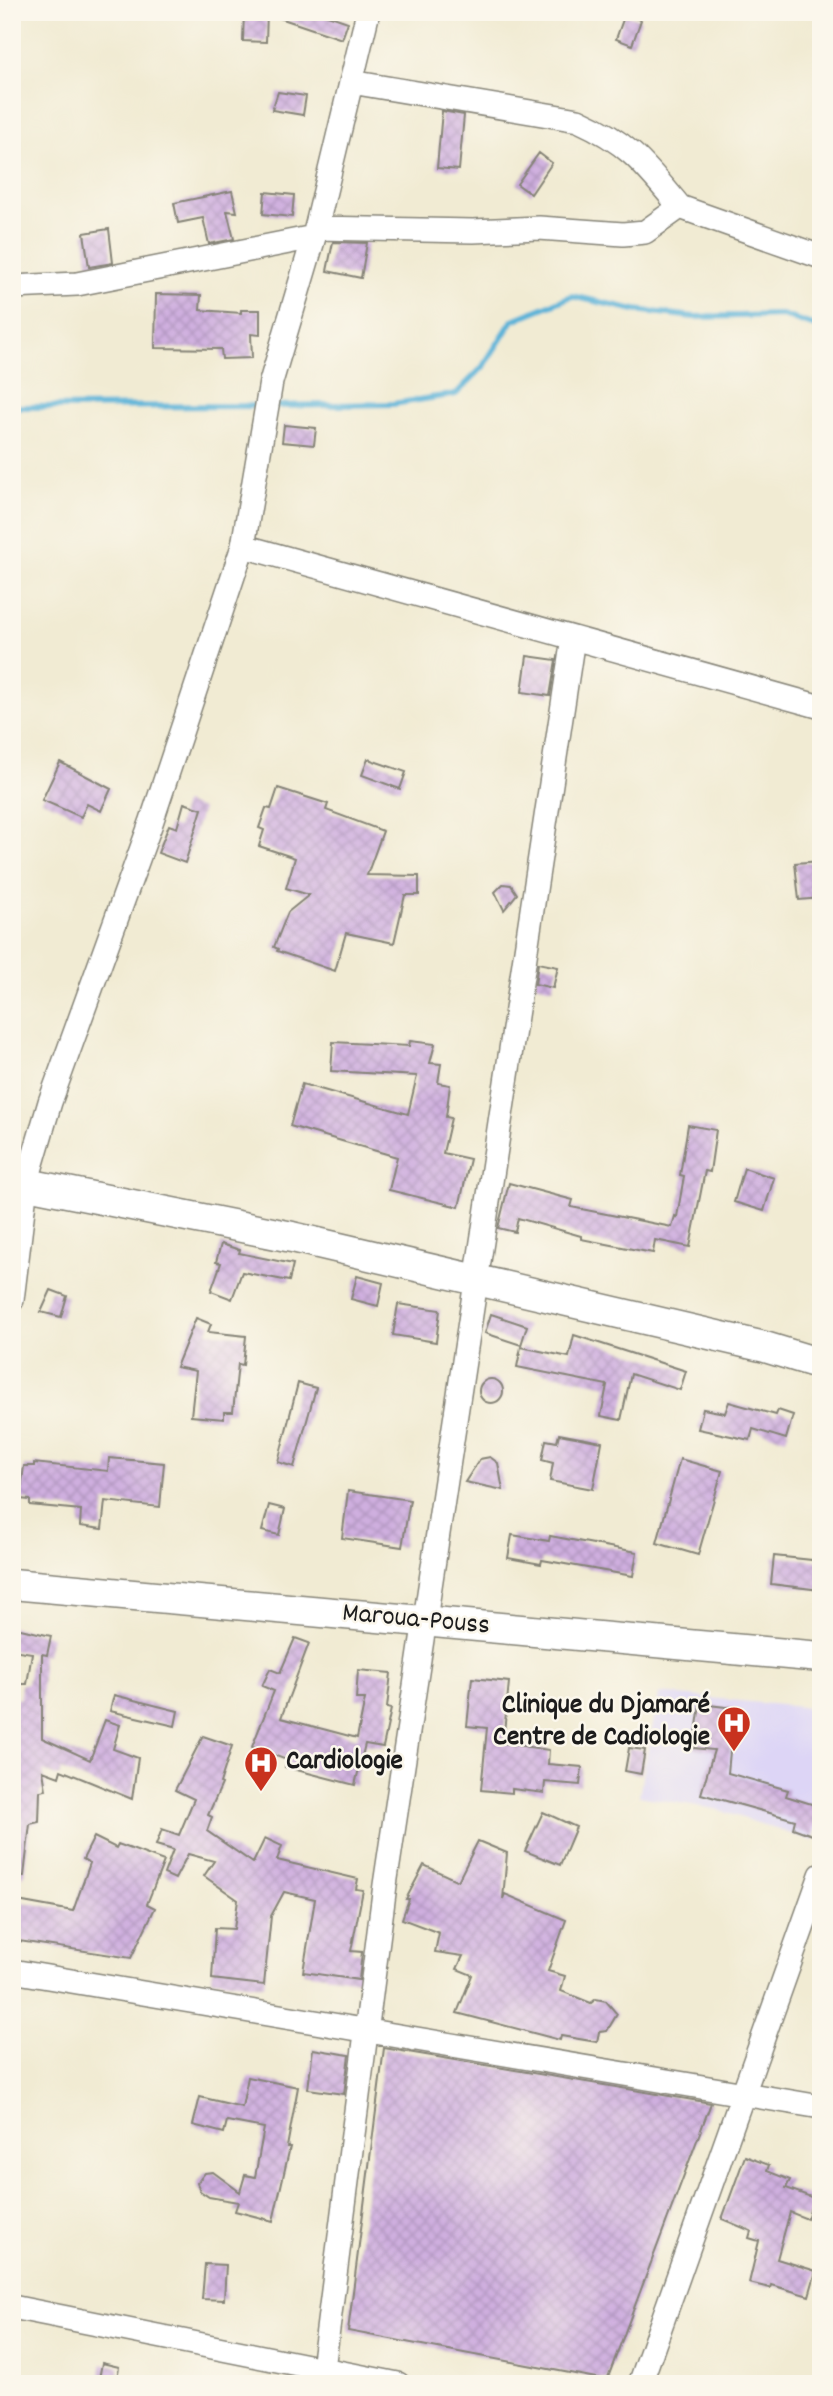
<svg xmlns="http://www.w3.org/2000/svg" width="833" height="2396" font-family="Dekko,sans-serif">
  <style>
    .built { fill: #ddd5f6 }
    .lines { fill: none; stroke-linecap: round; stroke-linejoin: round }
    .stream { stroke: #5bb3d8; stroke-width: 6 }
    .building { fill: url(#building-cross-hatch) }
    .minor-casing { stroke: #868478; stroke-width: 26 }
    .major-casing { stroke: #868478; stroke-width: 33 }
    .minor { stroke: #fff; stroke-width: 23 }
    .major { stroke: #fff; stroke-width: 30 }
    .labels { text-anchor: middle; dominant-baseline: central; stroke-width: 5; stroke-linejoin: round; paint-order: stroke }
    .street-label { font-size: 28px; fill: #1c1c1c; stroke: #fbf7ec }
    .poi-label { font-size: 28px; font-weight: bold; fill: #1c1c1c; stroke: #fbf7ec; text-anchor: end }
  </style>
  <defs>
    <pattern id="building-cross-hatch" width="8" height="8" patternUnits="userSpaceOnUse" patternTransform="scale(1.75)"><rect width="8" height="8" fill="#cfafdf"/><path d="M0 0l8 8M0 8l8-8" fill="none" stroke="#b196bf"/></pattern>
  </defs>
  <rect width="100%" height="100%" fill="#fbf7ec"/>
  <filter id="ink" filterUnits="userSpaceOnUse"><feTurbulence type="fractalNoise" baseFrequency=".0143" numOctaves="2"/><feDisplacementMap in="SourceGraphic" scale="14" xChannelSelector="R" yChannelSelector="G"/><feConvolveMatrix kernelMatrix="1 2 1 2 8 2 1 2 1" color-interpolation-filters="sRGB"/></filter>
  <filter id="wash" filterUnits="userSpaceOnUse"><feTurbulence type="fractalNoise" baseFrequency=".00686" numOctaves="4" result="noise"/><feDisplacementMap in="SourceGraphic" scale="28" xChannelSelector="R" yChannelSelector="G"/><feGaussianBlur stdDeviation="1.57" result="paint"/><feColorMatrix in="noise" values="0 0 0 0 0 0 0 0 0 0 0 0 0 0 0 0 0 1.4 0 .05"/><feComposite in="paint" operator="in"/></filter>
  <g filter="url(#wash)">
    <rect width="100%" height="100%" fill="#f1ebd3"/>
    <!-- built -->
    <path class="built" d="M 659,1693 L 821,1709 L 821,1813 L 813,1841 L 715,1809 L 639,1796 Z"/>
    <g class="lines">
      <!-- stream -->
      <path class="stream" d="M 273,406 L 393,404 L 456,394 L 482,368 L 513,320 L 572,296 L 635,310 L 694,317 L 782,315 L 821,328
        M 12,407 L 262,406"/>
    </g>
    <g id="blocks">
      <!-- building -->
      <path class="building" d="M 244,12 L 267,12 L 266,42 L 243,41 Z
        M 272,12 L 319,12 L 348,22 L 342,39 L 271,15 Z
        M 625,14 L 641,20 L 632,45 L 616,39 Z
        M 278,92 L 306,96 L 303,115 L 272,110 Z
        M 442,111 L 464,115 L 459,170 L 437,168 Z
        M 539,153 L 552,163 L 531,194 L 517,184 Z
        M 232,191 L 237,212 L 227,211 L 234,239 L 209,244 L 203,218 L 178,223 L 174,203 Z
        M 265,192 L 294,195 L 292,217 L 263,214 Z
        M 109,229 L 113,263 L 89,267 L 84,233 Z
        M 333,242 L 367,243 L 361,278 L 327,271 Z
        M 156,294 L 201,295 L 200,310 L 241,313 L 241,310 L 260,310 L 260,335 L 251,334 L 252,358 L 222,359 L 221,349 L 155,348 Z
        M 284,425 L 316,428 L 314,445 L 282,442 Z
        M 527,656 L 556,660 L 550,696 L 522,692 Z
        M 368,759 L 406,772 L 400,789 L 362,775 Z
        M 60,762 L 111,789 L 101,811 L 87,804 L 81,817 L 42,800 Z
        M 278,788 L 328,804 L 326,810 L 383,831 L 367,875 L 419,876 L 419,895 L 405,895 L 394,943 L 346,933 L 335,971 L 277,951 L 278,949 L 274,947 L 288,912 L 309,895 L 286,888 L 295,858 L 259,846 L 264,830 L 259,828 L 266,808 L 271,809 Z
        M 184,803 L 202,809 L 185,863 L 158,853 L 169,825 L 177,828 Z
        M 821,861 L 821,898 L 799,900 L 795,863 Z
        M 503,884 L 511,885 L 517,894 L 504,910 L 495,892 Z
        M 538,963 L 558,967 L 553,988 L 535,984 Z
        M 410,1041 L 435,1044 L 430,1063 L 441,1064 L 438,1083 L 450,1085 L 446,1117 L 451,1118 L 443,1153 L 470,1159 L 459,1207 L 389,1190 L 397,1157 L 290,1126 L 302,1084 L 408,1114 L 417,1076 L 331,1071 L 333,1042 L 409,1046 Z
        M 688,1125 L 716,1130 L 710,1172 L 705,1171 L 690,1247 L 655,1240 L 653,1253 L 581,1239 L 581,1236 L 518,1218 L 515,1232 L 498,1228 L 509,1183 L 573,1200 L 571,1207 L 672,1227 L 675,1216 L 677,1217 L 684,1176 L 680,1175 Z
        M 744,1168 L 774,1178 L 764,1211 L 734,1202 Z
        M 221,1244 L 240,1250 L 239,1253 L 293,1264 L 289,1281 L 242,1272 L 232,1299 L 211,1291 L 221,1263 L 216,1262 Z
        M 357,1276 L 383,1283 L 378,1306 L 351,1299 Z
        M 51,1290 L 67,1296 L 61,1317 L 41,1312 Z
        M 398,1304 L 440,1310 L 436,1342 L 393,1335 Z
        M 491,1314 L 527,1326 L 521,1345 L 485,1333 Z
        M 196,1318 L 211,1324 L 208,1332 L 246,1336 L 243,1365 L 238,1364 L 233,1412 L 224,1412 L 224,1419 L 191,1416 L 196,1371 L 176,1367 Z
        M 574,1335 L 686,1371 L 680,1390 L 631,1374 L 621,1420 L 601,1416 L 607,1385 L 517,1367 L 521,1347 L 569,1357 Z
        M479 1391a12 12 0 1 1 24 0a12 12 0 1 1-24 0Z
        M 298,1383 L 316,1388 L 294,1467 L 278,1462 Z
        M 729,1402 L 776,1415 L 778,1410 L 793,1415 L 786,1439 L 753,1429 L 750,1440 L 698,1429 L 703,1409 L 725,1413 Z
        M 559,1434 L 602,1442 L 593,1489 L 550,1481 L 553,1463 L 542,1460 L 546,1440 L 557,1442 Z
        M 490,1457 L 498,1463 L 503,1490 L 465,1482 L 480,1459 Z
        M 109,1458 L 164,1463 L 160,1507 L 105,1501 L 102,1529 L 80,1526 L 81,1510 L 30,1505 L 30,1500 L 20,1499 L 24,1466 L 34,1466 L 34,1463 L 108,1471 Z
        M 680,1459 L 722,1471 L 698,1555 L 657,1543 Z
        M 348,1491 L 410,1500 L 402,1547 L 342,1538 Z
        M 269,1505 L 285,1509 L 279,1535 L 262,1531 Z
        M 512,1535 L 549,1541 L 550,1536 L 637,1552 L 633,1576 L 542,1560 L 541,1564 L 508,1558 Z
        M 774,1556 L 821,1561 L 821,1590 L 771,1584 Z
        M 12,1627 L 51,1636 L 47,1655 L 42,1654 L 42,1738 L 90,1760 L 105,1720 L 120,1725 L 113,1749 L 138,1758 L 132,1799 L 61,1770 L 59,1777 L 43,1771 L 46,1790 L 40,1791 L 39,1822 L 30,1824 L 24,1876 L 12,1876 L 12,1698 L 20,1699 L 21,1684 L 27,1684 L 32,1653 L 12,1650 Z
        M 295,1638 L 309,1643 L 281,1718 L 357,1738 L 365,1699 L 356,1699 L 358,1670 L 391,1673 L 387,1708 L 391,1709 L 383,1747 L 365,1744 L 355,1785 L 285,1767 L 287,1760 L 252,1747 L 274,1691 L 262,1686 L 270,1669 L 280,1673 Z
        M 472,1678 L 509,1682 L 503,1743 L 549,1750 L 548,1764 L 582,1767 L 580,1785 L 545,1782 L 544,1793 L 512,1789 L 512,1793 L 481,1790 L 487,1728 L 467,1726 Z
        M 114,1695 L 178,1711 L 175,1726 L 110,1711 Z
        M 700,1704 L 734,1708 L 728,1773 L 788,1790 L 786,1796 L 821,1807 L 812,1835 L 793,1828 L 795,1820 L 701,1794 L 714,1750 L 694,1748 Z
        M 203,1736 L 232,1746 L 220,1783 L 222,1784 L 208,1815 L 212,1817 L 207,1831 L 253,1863 L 265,1838 L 282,1846 L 277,1860 L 358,1879 L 356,1889 L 363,1890 L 351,1951 L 362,1952 L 359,1980 L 303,1972 L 315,1899 L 284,1892 L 271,1916 L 264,1985 L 212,1979 L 215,1928 L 234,1929 L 238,1900 L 204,1876 L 214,1861 L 188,1854 L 175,1879 L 164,1874 L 173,1850 L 156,1845 L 162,1829 L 179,1835 L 194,1799 L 175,1790 Z
        M 629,1748 L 645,1750 L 641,1774 L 625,1771 Z
        M 543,1812 L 576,1827 L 560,1865 L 525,1851 Z
        M 94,1837 L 116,1848 L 118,1844 L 164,1861 L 147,1904 L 155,1908 L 131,1958 L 12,1940 L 12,1900 L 73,1911 L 90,1863 L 83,1859 Z
        M 478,1841 L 507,1853 L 503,1899 L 505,1894 L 566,1920 L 548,1971 L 565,1976 L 561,1991 L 591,2003 L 596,1999 L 606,2001 L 617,2014 L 607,2031 L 599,2032 L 597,2042 L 561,2036 L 560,2040 L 457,2013 L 472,1975 L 457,1969 L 463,1956 L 435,1952 L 439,1933 L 402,1919 L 409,1899 L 406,1899 L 424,1865 L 458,1881 Z
        M 384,2048 L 711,2103 L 607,2380 L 348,2331 Z
        M 313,2049 L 349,2055 L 344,2094 L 308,2089 Z
        M 248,2077 L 298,2087 L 287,2147 L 290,2147 L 273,2221 L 235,2211 L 238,2202 L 209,2197 L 200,2191 L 197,2183 L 205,2173 L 213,2172 L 240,2192 L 245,2175 L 255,2177 L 264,2128 L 227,2121 L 224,2133 L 193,2125 L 200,2097 L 242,2107 Z
        M 745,2156 L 769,2165 L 767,2171 L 790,2180 L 786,2188 L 814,2198 L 807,2219 L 790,2212 L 777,2259 L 816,2271 L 809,2296 L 771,2285 L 770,2288 L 749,2283 L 759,2241 L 749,2238 L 751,2231 L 722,2219 Z
        M 205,2264 L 226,2265 L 224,2300 L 202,2299 Z
        M 102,2363 L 119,2367 L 116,2384 L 98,2384 Z"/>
    </g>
  </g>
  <g filter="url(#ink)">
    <use href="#blocks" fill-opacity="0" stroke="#868478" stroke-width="2"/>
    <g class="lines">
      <!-- minor casing -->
      <g class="minor-casing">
        <path id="minor" d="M 351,82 L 578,120 C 629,143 645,165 680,207
          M 316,228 L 473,231 L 539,228 L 623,234 L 645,232 L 680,207 L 821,257
          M 12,287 L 77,284 L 314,237
          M 243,546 L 821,707
          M 12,1300 L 26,1184 L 50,1102 L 151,823 L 243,546 L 271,382 L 314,237 L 368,12
          M 12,1971 L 821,2107
          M 12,2307 L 398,2384
          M 321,2384 L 385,1885 L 573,638
          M 640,2384 L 821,1875"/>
      </g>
      <!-- major casing -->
      <g class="major-casing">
        <path id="major" d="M 12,1181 L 292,1237 L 765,1347 L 821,1364
          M 12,1584 L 821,1657"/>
      </g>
      <!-- minor -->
      <use href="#minor" class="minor"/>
      <!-- major -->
      <use href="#major" class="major"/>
    </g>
  </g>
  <!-- icons -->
  <defs>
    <g id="hospital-pin" transform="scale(1.75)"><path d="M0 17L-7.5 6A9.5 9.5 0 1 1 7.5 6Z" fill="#c8321e" stroke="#fbf7ec"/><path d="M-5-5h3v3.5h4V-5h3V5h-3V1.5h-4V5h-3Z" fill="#fff"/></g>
  </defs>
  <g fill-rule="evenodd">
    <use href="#hospital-pin" x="734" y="1723"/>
    <use href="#hospital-pin" x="261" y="1763"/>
  </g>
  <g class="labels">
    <!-- street labels -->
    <g class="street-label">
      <text transform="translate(416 1621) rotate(5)">Maroua-Pouss</text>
    </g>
    <!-- poi labels -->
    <g class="poi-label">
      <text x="710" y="1707">Clinique du Djamaré<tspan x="710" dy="32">Centre de Cadiologie</tspan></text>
      <text x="286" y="1763" text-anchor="start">Cardiologie</text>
    </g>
  </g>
  <!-- margin -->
  <rect width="833" height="2396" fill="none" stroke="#fbf7ec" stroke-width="42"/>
</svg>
